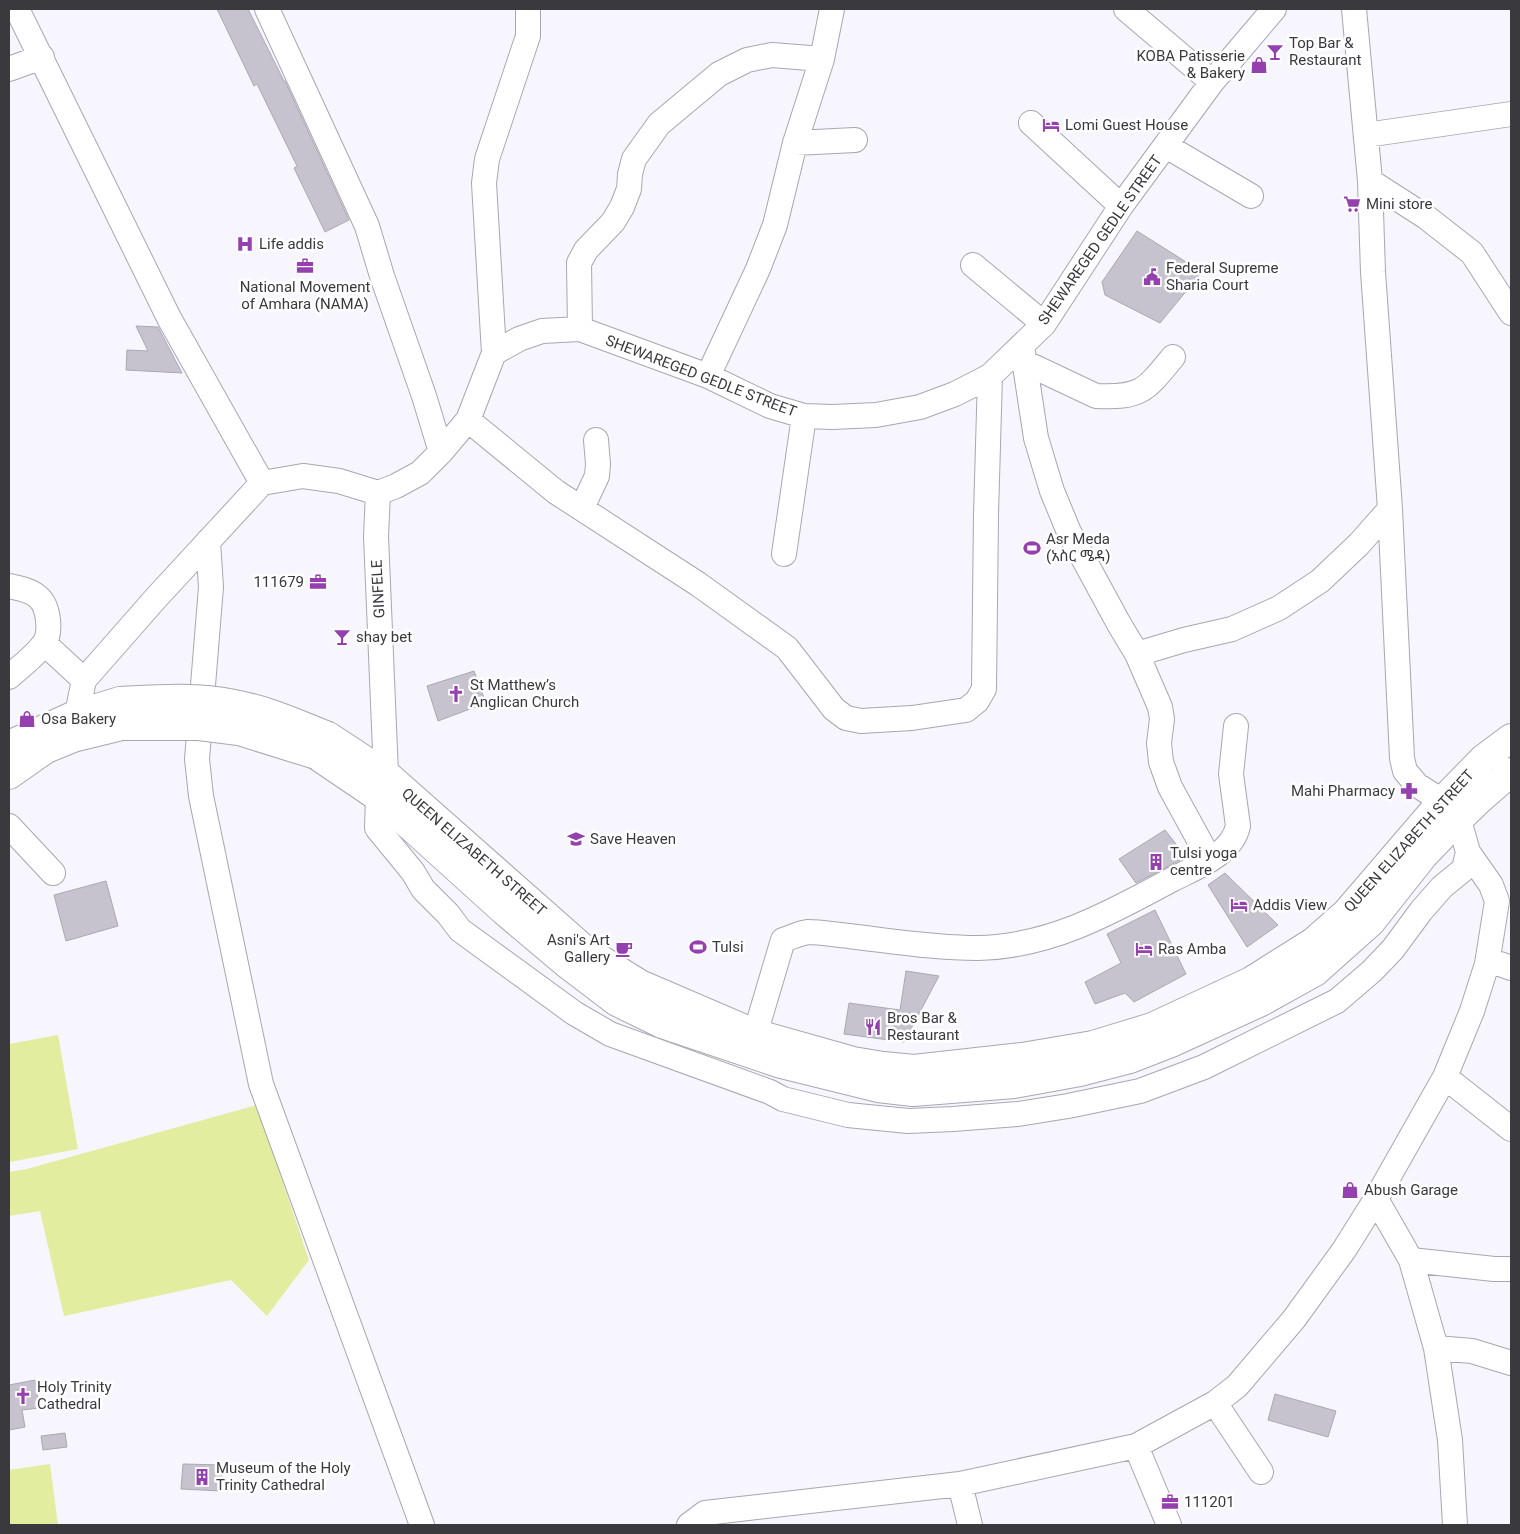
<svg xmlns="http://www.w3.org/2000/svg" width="1520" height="1534" font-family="Roboto,'Noto Sans Ethiopic',sans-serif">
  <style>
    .green { fill: #e3eda0 }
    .building { fill: #c6c3cf; stroke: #aba8b4 }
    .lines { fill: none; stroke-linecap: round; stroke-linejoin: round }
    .minor-casing { stroke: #a9a6b2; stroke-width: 26 }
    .major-casing { stroke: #a9a6b2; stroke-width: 30 }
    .minor { stroke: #fff; stroke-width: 24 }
    .major { stroke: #fff; stroke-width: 28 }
    .major-bridge-casing { stroke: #a9a6b2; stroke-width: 30; stroke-linecap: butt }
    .major-bridge { stroke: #fff; stroke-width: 28 }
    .labels { text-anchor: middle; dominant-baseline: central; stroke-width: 5; stroke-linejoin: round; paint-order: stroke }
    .poi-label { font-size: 15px; fill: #3a393e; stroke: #fff; text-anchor: start }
    .street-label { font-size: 15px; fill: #3a393e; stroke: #fff }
  </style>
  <rect width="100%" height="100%" fill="#f7f5fd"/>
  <!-- green -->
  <path class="green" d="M 58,1035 L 78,1149 L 10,1162 L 9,1154 L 9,1044 Z
    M 257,1105 L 309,1260 L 267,1316 L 231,1280 L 64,1316 L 40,1211 L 9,1216 L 9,1172 L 27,1169 Z
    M 50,1464 L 58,1525 L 9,1525 L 9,1470 Z"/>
  <!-- building -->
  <path class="building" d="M 217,9 L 248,9 L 284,81 L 285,81 L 349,220 L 325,232 L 294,168 L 297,166 L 257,84 L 254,86 Z
    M 1137,231 L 1202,272 L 1160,323 L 1105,295 L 1102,282 Z
    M 136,326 L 158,327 L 182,373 L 126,370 L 127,350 L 148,351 Z
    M 474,671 L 486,703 L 438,721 L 427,686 Z
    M 1165,830 L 1186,857 L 1136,883 L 1119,859 Z
    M 1225,873 L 1278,925 L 1247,947 L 1208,885 Z
    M 106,881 L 118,926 L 66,941 L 54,895 Z
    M 1155,910 L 1186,974 L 1134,1002 L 1125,993 L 1095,1004 L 1085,982 L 1121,963 L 1107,934 Z
    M 906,971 L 939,976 L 904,1042 L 844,1034 L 849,1003 L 900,1010 Z
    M 35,1380 L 39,1408 L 22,1410 L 25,1427 L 9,1430 L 9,1385 Z
    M 1275,1394 L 1336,1411 L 1328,1437 L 1268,1420 Z
    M 65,1433 L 67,1447 L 43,1450 L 41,1436 Z
    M 183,1464 L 222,1465 L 221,1491 L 181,1489 Z"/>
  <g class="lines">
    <!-- minor casing -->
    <g class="minor-casing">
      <path id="minor" d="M 17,9 L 169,318 L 262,483
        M 267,9 L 367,226 L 382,276 L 424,396 L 441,452
        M 1126,9 L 1212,82
        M 9,69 L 42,57
        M 1031,123 L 1121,206
        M 1366,135 L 1511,114
        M 795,143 L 855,140
        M 1166,146 L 1251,196
        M 1370,181 L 1426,217 L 1472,253 L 1511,313
        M 973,265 L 1044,324
        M 580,329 L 579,263 L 586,250 L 613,222 L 622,207 L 629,189 L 630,174 L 634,159 L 659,124 L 719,74 L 747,60 L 772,55 L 822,59
        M 1022,346 L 1036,438 L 1052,491 L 1069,532 L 1119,624 L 1137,654 L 1160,707 L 1162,719 L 1159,743 L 1161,762 L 1170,787 L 1210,860
        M 494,353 L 484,183 L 487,159 L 528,36 L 528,9
        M 1024,362 L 1096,396 C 1141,398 1145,391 1173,357
        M 708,376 L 758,269 L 775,225 L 795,143 L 822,59 L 832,9
        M 468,420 L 556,492 L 698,584 L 787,648 L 834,709 L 846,718 L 861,721 L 912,718 L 966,710 L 977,701 L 984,689 L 986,515 L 990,376
        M 262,483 L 303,476 L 339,481 L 378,493 L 396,486 L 420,473 L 441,452 L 468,420 L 494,353 L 519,339 L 542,331 L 580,329 L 708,376 L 770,406 L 804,416 L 832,417 L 876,415 L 920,407 L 955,394 L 990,376 L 1044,324 L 1121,206 L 1212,82 L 1274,9
        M 378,493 L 376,536 L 386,774 L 378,797 L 377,828 L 413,872 L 423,889 L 448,914 L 460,930 L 574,1013 L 610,1034 L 770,1092 L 783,1099 L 848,1115 L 908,1121 L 953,1119 L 1018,1114 L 1068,1106 L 1140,1091 L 1204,1067 L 1337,1001 L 1372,971 L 1393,949 L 1421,911 L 1442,887 L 1464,869 L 1468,852
        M 582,508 L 597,476 L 598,464 L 596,440
        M 208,541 L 211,587 L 197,759 L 201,796 L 261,1084 L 422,1525
        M 784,554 L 804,416
        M 9,586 C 18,588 31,590 38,597 C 49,606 52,634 43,645 C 34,657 20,667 9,677
        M 45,644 L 84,680
        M 1137,654 L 1184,640 L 1232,629 L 1279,608 L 1320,581 L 1359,544 L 1390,509
        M 77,714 L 84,680 L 156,598 L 262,483
        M 9,826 L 53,873
        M 1487,964 L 1500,964 L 1511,968
        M 750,1051 L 783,940 C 790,938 800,933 808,932 C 821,932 836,935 849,936 C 892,941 935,948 978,948 C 1050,947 1112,912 1173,879 C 1197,867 1232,854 1238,826 L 1231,774 L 1236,726
        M 1445,1077 L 1511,1129
        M 1376,1199 L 1411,1260 L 1436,1348 L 1450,1440 L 1455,1525
        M 1411,1260 L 1494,1269 L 1511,1269
        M 1436,1348 L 1472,1351 L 1511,1363
        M 1215,1403 L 1261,1472
        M 1136,1446 L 1169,1525
        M 960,1484 L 970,1525
        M 689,1525 L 705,1513 L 960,1484 L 1136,1446 L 1215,1403 L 1237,1386 L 1294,1319 L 1344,1250 L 1376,1199 L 1445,1077 L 1472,1011 L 1487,964 L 1497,901 L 1491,885 L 1468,852 L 1459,820 L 1442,801 L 1417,785 L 1405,771 L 1402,758 L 1390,509 L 1373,272 L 1370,181 L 1354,9"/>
    </g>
    <!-- major casing -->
    <g class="major-casing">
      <path id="major" d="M 328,736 L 386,774 L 584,949 L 640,984 L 754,1033 L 853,1061 L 883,1066 L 914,1069 L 1022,1057 L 1093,1045 L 1152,1027 L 1251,981 L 1313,942 L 1346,913 L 1442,801 L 1483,759 L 1511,738
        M 9,745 L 77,714 L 120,701
        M 316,755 L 378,797 L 504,911 L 567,964 L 617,1002 L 662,1024 L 781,1064 L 878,1088 L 913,1092 L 1014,1084 L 1080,1072 L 1130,1059 L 1171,1043 L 1261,1002 L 1315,972 L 1371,922 L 1424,855 L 1448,830 L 1479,800 L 1511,772
        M 9,775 L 46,749 L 73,738 L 122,726"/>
    </g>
    <!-- minor -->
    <use href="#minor" class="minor"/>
    <!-- major -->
    <use href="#major" class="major"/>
    <!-- major-bridge casing -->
    <g class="major-bridge-casing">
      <path id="major-bridge" d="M 120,701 C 158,699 197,696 234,704 C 267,710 298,724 328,736
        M 122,726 L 199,726 L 239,731 L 316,755"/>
    </g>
    <!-- major-bridge -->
    <use href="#major-bridge" class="major-bridge"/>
  </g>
  <!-- icons -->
  <defs>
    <g id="bar-bare" transform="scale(1.35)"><path d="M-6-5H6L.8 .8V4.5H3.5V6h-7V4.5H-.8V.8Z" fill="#9440ae" stroke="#fff" stroke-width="2.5" paint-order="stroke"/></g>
    <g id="shop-bare" transform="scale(1.35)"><path d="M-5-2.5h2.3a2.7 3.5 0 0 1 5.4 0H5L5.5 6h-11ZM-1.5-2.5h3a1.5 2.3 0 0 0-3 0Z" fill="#9440ae" stroke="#fff" stroke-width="2.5" paint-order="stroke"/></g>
    <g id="hotel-bare" transform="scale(1.35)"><path d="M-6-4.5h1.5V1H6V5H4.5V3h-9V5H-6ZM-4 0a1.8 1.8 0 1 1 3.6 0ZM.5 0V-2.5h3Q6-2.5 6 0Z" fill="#9440ae" stroke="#fff" stroke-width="2.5" paint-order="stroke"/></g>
    <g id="supermarket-bare" transform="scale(1.35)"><path d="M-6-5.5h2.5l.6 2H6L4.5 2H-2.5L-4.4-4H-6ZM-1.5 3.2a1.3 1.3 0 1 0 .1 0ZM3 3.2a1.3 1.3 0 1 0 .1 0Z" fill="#9440ae" stroke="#fff" stroke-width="2.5" paint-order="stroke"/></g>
    <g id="hospital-bare" transform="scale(1.35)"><path d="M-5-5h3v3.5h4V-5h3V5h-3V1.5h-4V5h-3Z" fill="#9440ae" stroke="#fff" stroke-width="2.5" paint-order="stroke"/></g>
    <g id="office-bare" transform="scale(1.35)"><path d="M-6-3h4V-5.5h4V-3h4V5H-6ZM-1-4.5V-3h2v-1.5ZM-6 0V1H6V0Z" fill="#9440ae" stroke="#fff" stroke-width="2.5" paint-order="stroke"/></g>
    <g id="civic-bare" transform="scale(1.35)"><path d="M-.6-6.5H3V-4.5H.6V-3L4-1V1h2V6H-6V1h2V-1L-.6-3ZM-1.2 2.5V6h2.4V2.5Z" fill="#9440ae" stroke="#fff" stroke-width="2.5" paint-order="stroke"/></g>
    <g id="stadium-bare" transform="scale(1.35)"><path d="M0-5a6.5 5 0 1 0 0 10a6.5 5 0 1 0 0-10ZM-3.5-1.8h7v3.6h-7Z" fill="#9440ae" stroke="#fff" stroke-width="2.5" paint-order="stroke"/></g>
    <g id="church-bare" transform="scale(1.35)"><path d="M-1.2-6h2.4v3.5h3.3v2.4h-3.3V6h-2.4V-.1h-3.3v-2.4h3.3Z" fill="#9440ae" stroke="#fff" stroke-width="2.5" paint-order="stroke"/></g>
    <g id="pharmacy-bare" transform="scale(1.35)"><path d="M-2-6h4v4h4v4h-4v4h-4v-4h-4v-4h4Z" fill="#9440ae" stroke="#fff" stroke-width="2.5" paint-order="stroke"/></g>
    <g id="school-bare" transform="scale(1.35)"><path d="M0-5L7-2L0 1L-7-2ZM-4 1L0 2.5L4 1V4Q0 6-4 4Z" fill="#9440ae" stroke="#fff" stroke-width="2.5" paint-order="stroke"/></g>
    <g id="building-bare" transform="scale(1.35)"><path d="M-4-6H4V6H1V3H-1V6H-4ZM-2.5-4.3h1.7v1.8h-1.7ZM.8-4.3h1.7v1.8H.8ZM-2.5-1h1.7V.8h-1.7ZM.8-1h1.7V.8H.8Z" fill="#9440ae" stroke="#fff" stroke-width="2.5" paint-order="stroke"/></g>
    <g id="cafe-bare" transform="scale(1.35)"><path d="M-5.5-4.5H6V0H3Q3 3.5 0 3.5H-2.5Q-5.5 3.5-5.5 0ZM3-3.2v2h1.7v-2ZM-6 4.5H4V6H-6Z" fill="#9440ae" stroke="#fff" stroke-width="2.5" paint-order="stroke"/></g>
    <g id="restaurant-bare" transform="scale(1.35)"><path d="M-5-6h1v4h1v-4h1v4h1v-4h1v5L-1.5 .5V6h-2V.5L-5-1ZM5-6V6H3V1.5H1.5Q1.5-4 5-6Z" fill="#9440ae" stroke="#fff" stroke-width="2.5" paint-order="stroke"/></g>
  </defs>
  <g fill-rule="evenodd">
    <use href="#bar-bare" x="1275" y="52"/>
    <use href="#shop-bare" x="1259" y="65"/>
    <use href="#hotel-bare" x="1051" y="125"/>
    <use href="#supermarket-bare" x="1352" y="204"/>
    <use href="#hospital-bare" x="245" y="244"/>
    <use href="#office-bare" x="305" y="266"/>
    <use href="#civic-bare" x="1152" y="277"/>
    <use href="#stadium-bare" x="1032" y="548"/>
    <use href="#office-bare" x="318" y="582"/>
    <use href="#bar-bare" x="342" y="637"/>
    <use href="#church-bare" x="456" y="694"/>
    <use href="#shop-bare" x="27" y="719"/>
    <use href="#pharmacy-bare" x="1409" y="791"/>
    <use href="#school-bare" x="576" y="839"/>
    <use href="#building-bare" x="1156" y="862"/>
    <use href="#hotel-bare" x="1239" y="905"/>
    <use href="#stadium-bare" x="698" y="947"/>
    <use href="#cafe-bare" x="624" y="949"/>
    <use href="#hotel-bare" x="1144" y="949"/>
    <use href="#restaurant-bare" x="873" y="1027"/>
    <use href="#shop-bare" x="1350" y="1190"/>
    <use href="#church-bare" x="23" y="1396"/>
    <use href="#building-bare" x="202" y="1477"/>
    <use href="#office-bare" x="1170" y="1502"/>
  </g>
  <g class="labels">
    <!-- poi labels -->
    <g class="poi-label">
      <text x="1289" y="43">Top Bar &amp;<tspan x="1289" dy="17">Restaurant</tspan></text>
      <text x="1245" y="56" text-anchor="end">KOBA Patisserie<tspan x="1245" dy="17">&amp; Bakery</tspan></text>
      <text x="1065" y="125">Lomi Guest House</text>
      <text x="1366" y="204">Mini store</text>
      <text x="259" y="244">Life addis</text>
      <text x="1166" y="268">Federal Supreme<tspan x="1166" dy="17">Sharia Court</tspan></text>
      <text x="305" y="287" text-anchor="middle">National Movement<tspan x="305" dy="17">of Amhara (NAMA)</tspan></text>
      <text x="1046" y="539">Asr Meda<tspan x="1046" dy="17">(አስር ሜዳ)</tspan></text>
      <text x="304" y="582" text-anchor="end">111679</text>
      <text x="356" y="637">shay bet</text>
      <text x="470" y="685">St Matthew’s<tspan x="470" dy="17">Anglican Church</tspan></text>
      <text x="41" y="719">Osa Bakery</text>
      <text x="1395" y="791" text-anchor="end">Mahi Pharmacy</text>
      <text x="590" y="839">Save Heaven</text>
      <text x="1170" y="853">Tulsi yoga<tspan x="1170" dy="17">centre</tspan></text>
      <text x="1253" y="905">Addis View</text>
      <text x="610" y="940" text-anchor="end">Asni's Art<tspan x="610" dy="17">Gallery</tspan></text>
      <text x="712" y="947">Tulsi</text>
      <text x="1158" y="949">Ras Amba</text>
      <text x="887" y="1018">Bros Bar &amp;<tspan x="887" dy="17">Restaurant</tspan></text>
      <text x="1364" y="1190">Abush Garage</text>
      <text x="37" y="1387">Holy Trinity<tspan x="37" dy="17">Cathedral</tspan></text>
      <text x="216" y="1468">Museum of the Holy<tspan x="216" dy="17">Trinity Cathedral</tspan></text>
      <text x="1184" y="1502">111201</text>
    </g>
    <!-- street labels -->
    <g class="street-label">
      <text transform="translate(1100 240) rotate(-55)">SHEWAREGED GEDLE STREET</text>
      <text transform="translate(701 376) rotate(21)">SHEWAREGED GEDLE STREET</text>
      <text transform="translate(378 589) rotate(-93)">GINFELE</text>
      <text transform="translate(1409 841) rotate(-48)">QUEEN ELIZABETH STREET</text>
      <text transform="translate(474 852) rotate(41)">QUEEN ELIZABETH STREET</text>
    </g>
  </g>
  <!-- border -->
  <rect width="1520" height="1534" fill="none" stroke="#3a393e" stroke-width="20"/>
</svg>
